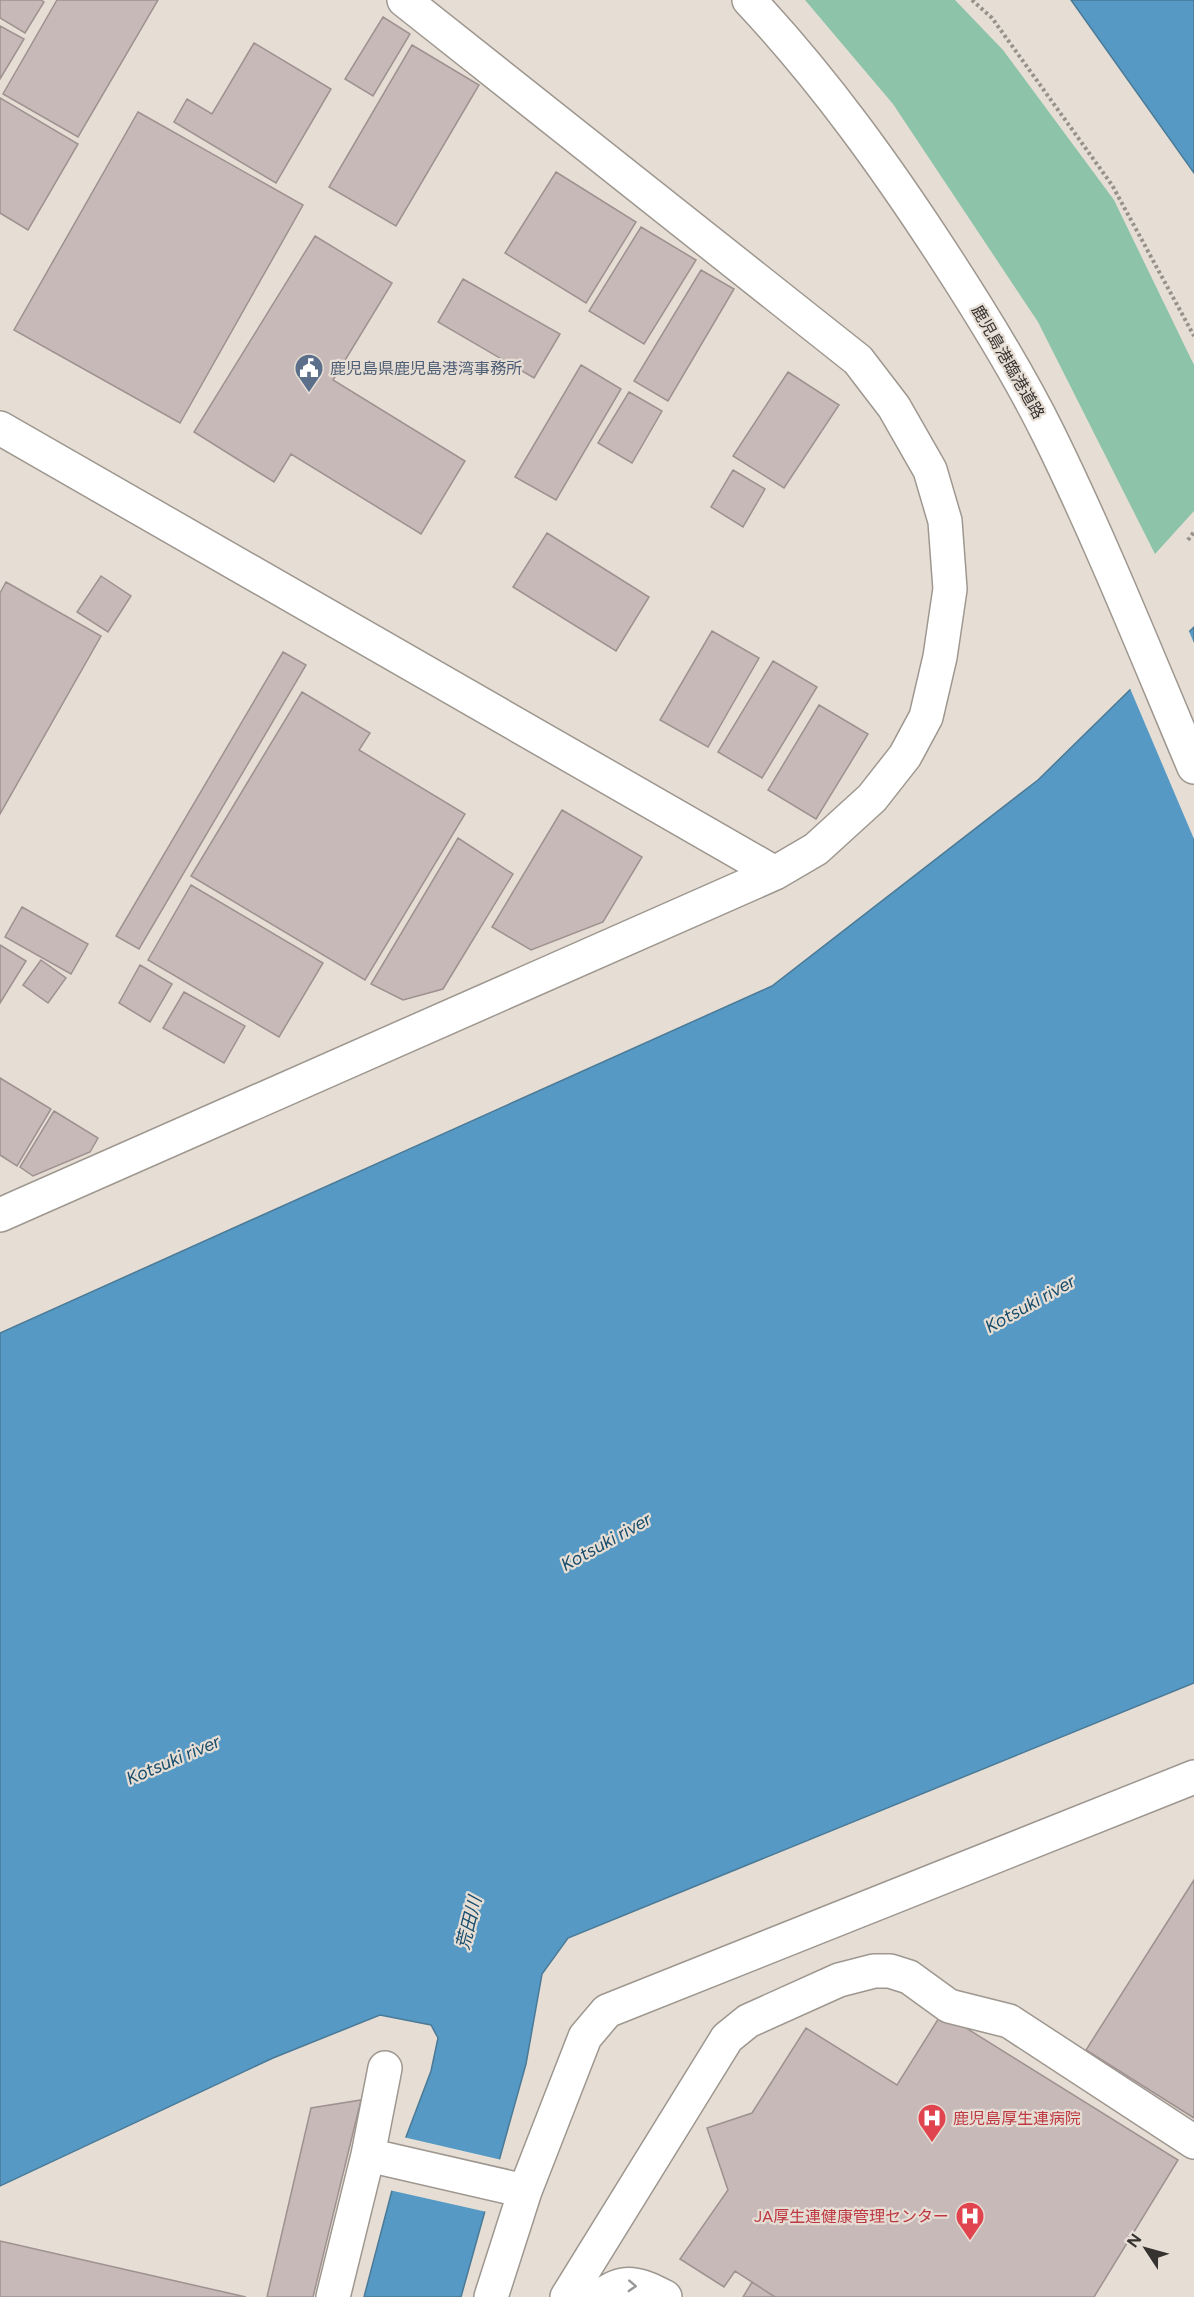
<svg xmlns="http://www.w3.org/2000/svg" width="1194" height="2297" font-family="Figtree,'Noto Sans JP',sans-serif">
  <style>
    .green { fill: #8cc3a9 }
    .water { fill: #5599c4; stroke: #4b7a97; stroke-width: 1.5 }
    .pier { fill: #e6ded5 }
    .building { fill: #c6b9b7; stroke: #9e9190; stroke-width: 1.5 }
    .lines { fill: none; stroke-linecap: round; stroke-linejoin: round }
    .minor-casing { stroke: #9e978f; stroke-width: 36 }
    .path { stroke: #97918b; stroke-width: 4; stroke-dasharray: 3 3; stroke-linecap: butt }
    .minor { stroke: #fff; stroke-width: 33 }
    .oneway { stroke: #9a9897 }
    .labels { text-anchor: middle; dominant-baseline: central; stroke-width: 4.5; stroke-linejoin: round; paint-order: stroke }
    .street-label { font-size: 16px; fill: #35322f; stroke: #e6ded5 }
    .service-label { font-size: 16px; fill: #4e5e75; stroke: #e6ded5; text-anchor: start }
    .health-label { font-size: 16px; fill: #be3a42; stroke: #e6ded5; text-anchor: start }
    .water-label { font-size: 18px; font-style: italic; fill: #184d6b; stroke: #e6ded5 }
  </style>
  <rect width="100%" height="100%" fill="#e6ded5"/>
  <!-- green -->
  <path class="green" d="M 805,0 L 955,0 L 1003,50 L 1114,200 L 1194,365 L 1194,511 L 1155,554 L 1038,322 L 893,104 Z"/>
  <!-- water -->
  <path class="water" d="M 1071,0 L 1194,0 L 1194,173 Z
    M 1194,627 L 1194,1683 L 568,1938 L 542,1974 L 526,2064 L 461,2297 L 364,2297 L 406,2137 L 431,2071 L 438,2038 L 431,2025 L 380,2015 L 273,2058 L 0,2186 L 0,1333 L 772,986 L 1038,780 Z"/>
  <!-- pier -->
  <path class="pier" d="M 1188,629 L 1194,643 L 1194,839 L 1129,686 Z
    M 403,2137 L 502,2160 L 487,2212 L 389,2190 Z"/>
  <!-- building -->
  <path class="building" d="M 0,0 L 41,0 L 44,2 L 25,33 L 0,18 Z
    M 57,0 L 158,0 L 78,137 L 3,94 Z
    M 383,17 L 410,34 L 373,96 L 345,79 Z
    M 0,26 L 24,39 L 0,79 Z
    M 254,43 L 331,89 L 276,183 L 174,122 L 187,99 L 212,114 Z
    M 412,45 L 479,85 L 396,226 L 329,187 Z
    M 0,98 L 78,144 L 28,230 L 0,213 Z
    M 138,112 L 303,205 L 180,423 L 14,330 Z
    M 556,172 L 636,222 L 586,303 L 505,253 Z
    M 641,227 L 696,260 L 644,344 L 589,311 Z
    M 315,236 L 392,283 L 333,380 L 465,461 L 421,534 L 291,454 L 274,482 L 194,432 Z
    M 701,270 L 734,289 L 668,401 L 634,381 Z
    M 463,279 L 560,334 L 534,378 L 438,322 Z
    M 581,365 L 621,389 L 556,500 L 515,477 Z
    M 788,372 L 839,405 L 784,488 L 733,456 Z
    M 629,392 L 662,411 L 632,463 L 598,443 Z
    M 733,470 L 765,489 L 743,527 L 711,507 Z
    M 547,533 L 649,597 L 616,651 L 513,587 Z
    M 101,576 L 131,596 L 108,632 L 77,612 Z
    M 6,582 L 101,636 L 0,814 L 0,593 Z
    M 712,631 L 759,658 L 708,747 L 660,720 Z
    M 283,652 L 306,665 L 139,949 L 116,936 Z
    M 773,661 L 817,687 L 762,778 L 718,752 Z
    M 302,692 L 370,733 L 359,750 L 465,814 L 365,980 L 191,876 Z
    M 819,705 L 868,734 L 816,819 L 768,790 Z
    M 562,810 L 642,857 L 603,922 L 531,950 L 492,927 Z
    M 458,838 L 513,874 L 443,989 L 403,1000 L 371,984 Z
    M 191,885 L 323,963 L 279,1037 L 148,960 Z
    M 22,907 L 88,944 L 71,974 L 5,937 Z
    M 0,945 L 26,961 L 0,1003 Z
    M 41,960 L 66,978 L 48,1003 L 23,985 Z
    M 140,965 L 172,984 L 150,1022 L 119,1003 Z
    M 184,992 L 245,1026 L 224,1063 L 163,1028 Z
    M 0,1078 L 51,1109 L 17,1166 L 0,1155 Z
    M 54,1111 L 98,1138 L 90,1152 L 33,1176 L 20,1167 Z
    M 1194,1880 L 1194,2118 L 1086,2050 Z
    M 942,2013 L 1178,2160 L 1094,2297 L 775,2297 L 735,2271 L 724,2287 L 680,2259 L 728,2190 L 707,2128 L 752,2113 L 806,2028 L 897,2085 Z
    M 361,2100 L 313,2297 L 267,2297 L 311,2108 Z
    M 0,2241 L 246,2297 L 0,2297 Z
    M 752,2282 L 775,2297 L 743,2297 Z"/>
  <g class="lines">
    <!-- minor casing -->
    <g class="minor-casing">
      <path id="minor" d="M 749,0 C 824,80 887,168 946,259 C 983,316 1019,374 1049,435 C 1102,543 1147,656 1194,767
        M 0,428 L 775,873
        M 0,1215 L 775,873 L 816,849 L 872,798 L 905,756 L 926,717 L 940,657 L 950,589 L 945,521 L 930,470 L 894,407 L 858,360 L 404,0
        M 368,2155 L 525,2191
        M 333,2297 L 368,2155 L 385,2068
        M 491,2297 L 525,2191 L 585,2037 L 607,2011 L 1194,1777
        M 567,2297 L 727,2038 L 748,2021 L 839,1980 L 874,1971 L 890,1971 L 909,1977 L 949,2006 L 1009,2021 L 1194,2142
        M 600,2297 C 624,2277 640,2284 665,2297"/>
    </g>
    <!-- path -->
    <path class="path" d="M 972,0 L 992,18 L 1112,185 L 1194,336
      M 1188,540 L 1194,532"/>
    <!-- minor -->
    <use href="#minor" class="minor"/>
  </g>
  <!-- one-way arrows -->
  <defs><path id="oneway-chevron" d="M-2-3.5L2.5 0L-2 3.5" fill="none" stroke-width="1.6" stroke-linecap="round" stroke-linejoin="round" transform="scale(1.5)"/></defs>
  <use class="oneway" href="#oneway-chevron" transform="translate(632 2286) rotate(3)"/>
  <!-- icons -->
  <defs>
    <g id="civic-pin" transform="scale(1.5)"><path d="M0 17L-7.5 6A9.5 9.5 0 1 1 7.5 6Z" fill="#5c6f8a" stroke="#e6ded5"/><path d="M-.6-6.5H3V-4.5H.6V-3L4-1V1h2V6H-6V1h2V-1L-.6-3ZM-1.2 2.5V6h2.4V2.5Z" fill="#fff"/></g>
    <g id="hospital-pin" transform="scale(1.5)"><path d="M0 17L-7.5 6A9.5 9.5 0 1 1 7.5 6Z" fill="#e0444e" stroke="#e6ded5"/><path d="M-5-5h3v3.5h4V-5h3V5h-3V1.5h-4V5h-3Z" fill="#fff"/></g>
  </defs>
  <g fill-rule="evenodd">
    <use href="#civic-pin" x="309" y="368"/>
    <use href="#hospital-pin" x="932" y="2118"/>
    <use href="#hospital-pin" x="970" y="2216"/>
  </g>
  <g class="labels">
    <!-- street labels -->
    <g class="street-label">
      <text transform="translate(1008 362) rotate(60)">鹿児島港臨港道路</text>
    </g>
    <!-- service labels -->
    <g class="service-label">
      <text x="330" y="368">鹿児島県鹿児島港湾事務所</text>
    </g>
    <!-- health labels -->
    <g class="health-label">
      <text x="953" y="2118">鹿児島厚生連病院</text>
      <text x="949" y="2216" text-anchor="end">JA厚生連健康管理センター</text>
    </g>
    <!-- water labels -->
    <g class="water-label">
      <text transform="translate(1030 1304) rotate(-29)">Kotsuki river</text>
      <text transform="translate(606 1542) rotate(-29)">Kotsuki river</text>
      <text transform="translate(173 1760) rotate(-23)">Kotsuki river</text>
      <text transform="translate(469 1923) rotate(-76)">荒田川</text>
    </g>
  </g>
  <!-- north arrow -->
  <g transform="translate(1146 2249) rotate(306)" stroke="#e6ded5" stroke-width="4.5" paint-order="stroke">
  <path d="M0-4.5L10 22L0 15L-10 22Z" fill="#35322f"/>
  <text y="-9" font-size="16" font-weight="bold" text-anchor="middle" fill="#35322f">N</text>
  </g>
</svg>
